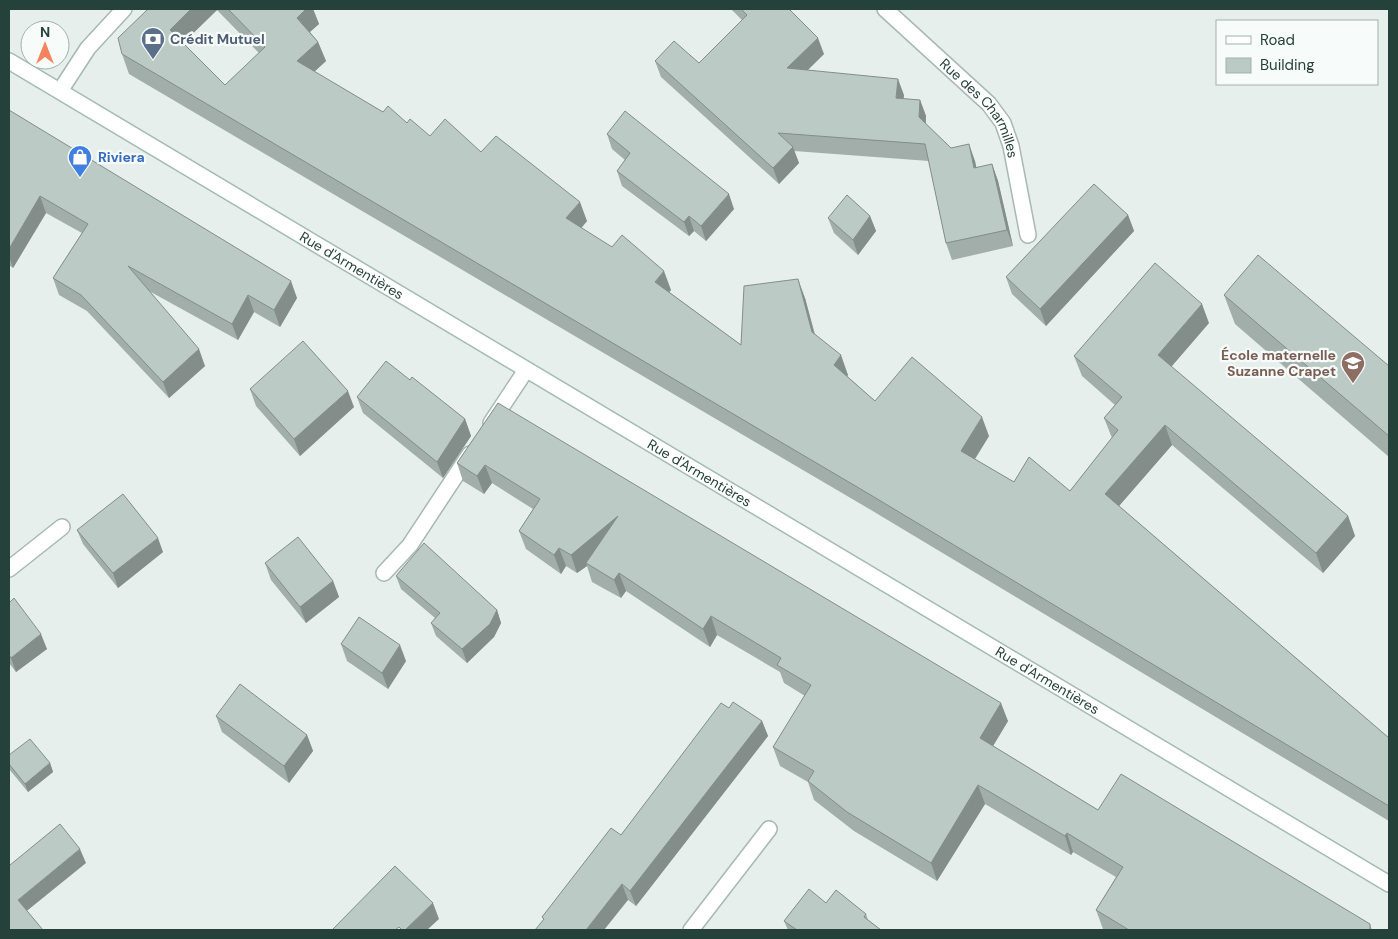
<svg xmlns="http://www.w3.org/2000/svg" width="1398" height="939" font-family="'DM Sans',sans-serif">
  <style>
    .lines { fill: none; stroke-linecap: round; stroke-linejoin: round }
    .lane-casing { stroke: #a8b8b2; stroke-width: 18 }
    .street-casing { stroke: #a8b8b2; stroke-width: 18 }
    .secondary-casing { stroke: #a4bbb3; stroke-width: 18 }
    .lane { stroke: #fff; stroke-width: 15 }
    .street { stroke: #fff; stroke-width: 15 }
    .secondary { stroke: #fff; stroke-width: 15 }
    .wall { fill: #a1aea9; fill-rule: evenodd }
    .shaded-wall { fill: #838d89 }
    .building { fill: #bbcac4; stroke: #838d89 }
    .labels { text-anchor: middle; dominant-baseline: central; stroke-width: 4.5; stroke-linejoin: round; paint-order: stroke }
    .service-label { font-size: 14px; font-weight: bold; fill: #4e5e75; stroke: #f7fbf9; text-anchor: start }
    .street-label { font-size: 14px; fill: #24423a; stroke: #f7fbf9 }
    .shop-label { font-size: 14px; font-weight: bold; fill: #366cbe; stroke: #f7fbf9; text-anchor: start }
    .education-label { font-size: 14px; font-weight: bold; fill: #785e54; stroke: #f7fbf9; text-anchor: end }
  </style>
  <rect width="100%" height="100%" fill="#e6efeb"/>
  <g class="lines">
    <!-- lane casing -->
    <g class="lane-casing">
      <path id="lane" d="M 491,423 L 526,370
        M 384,573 L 410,545 L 470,454"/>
    </g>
    <!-- street casing -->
    <g class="street-casing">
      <g id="street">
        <path id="s1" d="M 885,9 L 989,104 L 1003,123 L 1011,146 L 1028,235"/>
        <path d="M 60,91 L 88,48 L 124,9"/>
        <path d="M 9,569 L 62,527"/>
        <path d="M 691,930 L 769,829"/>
      </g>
    </g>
    <!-- secondary casing -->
    <g class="secondary-casing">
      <g id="secondary">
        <path id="s2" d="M 9,61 L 1389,884"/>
      </g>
    </g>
    <!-- lane -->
    <use href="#lane" class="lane"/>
    <!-- street -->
    <use href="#street" class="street"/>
    <!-- secondary -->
    <use href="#secondary" class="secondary"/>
  </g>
  <!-- wall -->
  <path class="wall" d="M 148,9 L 313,9 L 319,24 L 310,32 L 318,42 L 326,61 L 314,72 L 383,112 L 407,123 L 430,136 L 481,152 L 587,221 L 581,228 L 671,290 L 669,292 L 741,345 L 805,298 L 815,334 L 848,375 L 847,376 L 875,401 L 989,436 L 975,459 L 1014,482 L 1070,491 L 1112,438 L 1104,418 L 1115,405 L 1082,376 L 1074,356 L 1209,323 L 1171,367 L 1348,516 L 1355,536 L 1323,573 L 1172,445 L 1119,506 L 1389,738 L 1389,821 L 871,510 L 129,74 L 122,54 ZM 217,10 L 259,53 L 225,85 L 183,43 Z
    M 731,9 L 789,9 L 824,54 L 808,70 L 904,95 L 903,99 L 920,100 L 926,116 L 926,124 L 951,148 L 975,161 L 976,168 L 992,164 L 998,181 L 1013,246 L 952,260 L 946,243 L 929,161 L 794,151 L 799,163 L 779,184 L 661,77 L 655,61 L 699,63 L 742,20 Z
    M 9,110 L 297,298 L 280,327 L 254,312 L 238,340 L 149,291 L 205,366 L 169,398 L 87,311 L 59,295 L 53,278 L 82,233 L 46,213 L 13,268 L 9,265 Z
    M 607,134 L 734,209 L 706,241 L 694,231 L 689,236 L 622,186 L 617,171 L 625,160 L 612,149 Z
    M 1128,215 L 1134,231 L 1046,326 L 1012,294 L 1006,277 Z
    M 870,216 L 876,231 L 858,255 L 834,233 L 828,218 Z
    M 1224,295 L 1389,366 L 1389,457 L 1235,324 Z
    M 410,380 L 465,419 L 471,436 L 443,478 L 363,413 L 357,397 Z
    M 250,389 L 354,407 L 300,456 L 256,406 Z
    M 498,403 L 1008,721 L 993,746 L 1098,810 L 1370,924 L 1372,930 L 1106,930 L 1103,929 L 1096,910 L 1116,877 L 1073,852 L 1071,855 L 985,804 L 937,881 L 854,831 L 814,800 L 808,782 L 780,766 L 773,747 L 805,696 L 784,683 L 780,672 L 717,635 L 710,647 L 626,591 L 621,598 L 592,582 L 587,566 L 577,573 L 566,566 L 561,574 L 526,549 L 519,531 L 533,509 L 492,483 L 484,494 L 463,481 L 457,463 Z
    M 77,530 L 163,552 L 118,588 L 83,544 Z
    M 265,563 L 333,581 L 339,597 L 306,623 L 271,580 Z
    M 396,576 L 497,610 L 501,623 L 494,637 L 467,663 L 436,636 L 431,623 L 435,618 L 401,589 Z
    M 9,603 L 47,649 L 16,672 L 9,663 Z
    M 341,644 L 406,661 L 388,689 L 347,661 Z
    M 729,708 L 762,721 L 768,736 L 636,906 L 628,900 L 543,919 L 542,917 L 621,835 Z
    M 216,716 L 307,735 L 313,751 L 289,783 L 222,732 Z
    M 9,755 L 50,763 L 53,772 L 28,792 L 9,769 Z
    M 826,903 L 866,914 L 868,920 L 881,930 L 788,930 L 784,921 Z"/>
  <!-- shaded-wall -->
  <path class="shaded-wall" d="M 191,9 L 217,9 L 217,10 L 177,49 L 170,30 Z
    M 305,9 L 313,9 L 319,24 L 304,37 L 297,18 Z
    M 818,38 L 824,54 L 793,84 L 787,68 Z
    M 318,42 L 326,61 L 304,81 L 297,61 Z
    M 898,79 L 904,95 L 902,115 L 896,98 Z
    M 920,100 L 926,116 L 925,134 L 919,117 Z
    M 969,144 L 975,161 L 980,185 L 974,168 Z
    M 793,147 L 799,163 L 779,184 L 773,168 Z
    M 992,164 L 998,181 L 1013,246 L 1007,230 Z
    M 729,194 L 734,209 L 706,241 L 701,226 Z
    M 40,196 L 46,213 L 13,268 L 9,256 L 9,249 Z
    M 580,202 L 587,221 L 573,238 L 566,218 Z
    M 1128,215 L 1134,231 L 1046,326 L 1040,309 Z
    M 689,216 L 694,231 L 689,236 L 684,222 Z
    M 870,216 L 876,231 L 858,255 L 853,240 Z
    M 664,271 L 671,290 L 662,301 L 655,282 Z
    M 798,279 L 805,298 L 819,352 L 812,332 Z
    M 291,281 L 297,298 L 280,327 L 274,310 Z
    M 248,295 L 254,312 L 238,340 L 232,324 Z
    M 1202,304 L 1209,323 L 1165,374 L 1158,355 Z
    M 199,349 L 205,366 L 169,398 L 163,382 Z
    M 841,355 L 848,375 L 841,384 L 834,365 Z
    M 348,391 L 354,407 L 300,456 L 294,439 Z
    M 982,417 L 989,436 L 968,470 L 961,451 Z
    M 465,419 L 471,436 L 443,478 L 437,462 Z
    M 1165,425 L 1172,445 L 1112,514 L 1105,494 Z
    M 485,465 L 492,483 L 484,494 L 477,476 Z
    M 618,516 L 586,563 L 587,566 L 577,573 L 571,555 Z
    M 1348,516 L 1355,536 L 1323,573 L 1316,553 Z
    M 158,538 L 163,552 L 118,588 L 113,573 Z
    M 559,548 L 566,566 L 561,574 L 554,555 Z
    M 619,573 L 626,591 L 621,598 L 614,580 Z
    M 333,581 L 339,597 L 306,623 L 300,607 Z
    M 497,610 L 501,623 L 494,637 L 467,663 L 462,649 Z
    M 711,616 L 717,635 L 710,647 L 703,629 Z
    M 41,634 L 47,649 L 16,672 L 11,658 Z
    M 400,645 L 406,661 L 388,689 L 382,673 Z
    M 1001,703 L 1008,721 L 987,756 L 980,738 Z
    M 762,721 L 768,736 L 636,906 L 630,891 Z
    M 307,735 L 313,751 L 289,783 L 284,766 Z
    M 50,763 L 53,772 L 28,792 L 25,784 Z
    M 978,785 L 985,804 L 937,881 L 931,863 Z
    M 1067,833 L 1073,852 L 1071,855 L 1065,836 Z
    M 80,849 L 86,863 L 23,914 L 18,900 Z
    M 622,884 L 628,900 L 604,930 L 586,930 Z
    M 433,903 L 439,919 L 427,930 L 405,930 Z"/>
  <!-- building -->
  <path class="building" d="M 148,9 L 191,9 L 170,30 L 225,85 L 265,47 L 228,9 L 306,9 L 297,18 L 318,42 L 297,61 L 383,112 L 388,106 L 407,123 L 410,119 L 430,136 L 445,119 L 481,152 L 496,136 L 580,202 L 566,218 L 612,247 L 622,235 L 664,271 L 655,282 L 741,345 L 744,286 L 798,279 L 812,332 L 841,355 L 834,365 L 875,401 L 912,357 L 982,417 L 961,451 L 1014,482 L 1029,457 L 1070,491 L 1118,430 L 1104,418 L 1122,397 L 1074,356 L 1155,263 L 1202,304 L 1158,355 L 1348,516 L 1316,553 L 1165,425 L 1105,494 L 1389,738 L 1389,806 L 864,491 L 122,54 L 118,38 Z
    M 741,9 L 789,9 L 818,38 L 787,68 L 898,79 L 896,98 L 920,100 L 919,117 L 951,148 L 969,144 L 974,168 L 992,164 L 1007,230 L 946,243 L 925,144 L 778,133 L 793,147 L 773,168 L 655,61 L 674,41 L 699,63 L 747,15 Z
    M 9,110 L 291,281 L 274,310 L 248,295 L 232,324 L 128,266 L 199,349 L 163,382 L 81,295 L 53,278 L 88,224 L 40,196 L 9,249 Z
    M 625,111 L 729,194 L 701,226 L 689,216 L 684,222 L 617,171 L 630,153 L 607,134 Z
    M 1094,184 L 1128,215 L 1040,309 L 1006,277 Z
    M 847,195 L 870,216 L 853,240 L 828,218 Z
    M 1258,255 L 1389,366 L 1389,436 L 1224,295 Z
    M 303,341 L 348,391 L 294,439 L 250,389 Z
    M 386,361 L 410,380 L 412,377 L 465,419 L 437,462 L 357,397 Z
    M 498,403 L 1001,703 L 980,738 L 1098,810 L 1121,774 L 1370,924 L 1370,930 L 1129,930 L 1096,910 L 1123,867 L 1067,833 L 1065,836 L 978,785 L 931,863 L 847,812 L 808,781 L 814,771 L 773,747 L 811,685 L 777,665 L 781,658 L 711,616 L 703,629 L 619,573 L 614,580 L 586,563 L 618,516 L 571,555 L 559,548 L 554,555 L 519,531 L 540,499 L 485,465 L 477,476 L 457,463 Z
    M 123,494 L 158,538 L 113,573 L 77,530 Z
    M 298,537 L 333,581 L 300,607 L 265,563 Z
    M 424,543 L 497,610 L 490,624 L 462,649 L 431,623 L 440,613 L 396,576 Z
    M 14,598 L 41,634 L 11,658 L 9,655 L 9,603 Z
    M 359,617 L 400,645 L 382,673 L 341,644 Z
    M 240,684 L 307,735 L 284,766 L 216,716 Z
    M 733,702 L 762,721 L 630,891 L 622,884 L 586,930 L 535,930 L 544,919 L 542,917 L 611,828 L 621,835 L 721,703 L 729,708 Z
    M 30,739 L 50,763 L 25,784 L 9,764 L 9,755 Z
    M 60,824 L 80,849 L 18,900 L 43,930 L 9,930 L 9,863 L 10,865 Z
    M 395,866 L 433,903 L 405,930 L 402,930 L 399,927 L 395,930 L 332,930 Z
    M 809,889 L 826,903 L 836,890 L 866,914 L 864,917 L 881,930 L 797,930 L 784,921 Z"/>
  <!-- icons -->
  <defs>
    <g id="bank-pin" transform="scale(1.25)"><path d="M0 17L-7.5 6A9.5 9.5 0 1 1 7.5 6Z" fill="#5c6f8a" stroke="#f7fbf9"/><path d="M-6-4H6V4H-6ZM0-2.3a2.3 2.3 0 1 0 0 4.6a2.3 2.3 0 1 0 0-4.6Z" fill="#fff"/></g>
    <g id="shop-pin" transform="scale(1.25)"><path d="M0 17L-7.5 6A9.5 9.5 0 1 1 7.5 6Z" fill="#3f7fe0" stroke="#f7fbf9"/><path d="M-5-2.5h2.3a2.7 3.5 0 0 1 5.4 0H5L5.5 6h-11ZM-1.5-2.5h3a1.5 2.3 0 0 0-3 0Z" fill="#fff"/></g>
    <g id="school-pin" transform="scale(1.25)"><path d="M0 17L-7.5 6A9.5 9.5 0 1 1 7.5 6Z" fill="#8d6e63" stroke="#f7fbf9"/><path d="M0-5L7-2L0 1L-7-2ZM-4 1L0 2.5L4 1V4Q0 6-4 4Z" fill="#fff"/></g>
  </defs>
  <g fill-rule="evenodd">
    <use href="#bank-pin" x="153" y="39"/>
    <use href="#shop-pin" x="80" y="157"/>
    <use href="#school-pin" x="1353" y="363"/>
  </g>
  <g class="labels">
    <!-- service labels -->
    <g class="service-label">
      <text x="170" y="39">Crédit Mutuel</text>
    </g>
    <!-- street labels -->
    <g class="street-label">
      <text stroke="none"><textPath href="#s1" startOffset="139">Rue des Charmilles</textPath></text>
      <text stroke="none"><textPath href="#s2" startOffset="399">Rue d'Armentières</textPath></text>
      <text stroke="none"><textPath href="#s2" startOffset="804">Rue d'Armentières</textPath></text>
      <text stroke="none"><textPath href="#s2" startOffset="1209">Rue d'Armentières</textPath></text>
    </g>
    <!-- shop labels -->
    <g class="shop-label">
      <text x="98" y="157">Riviera</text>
    </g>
    <!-- education labels -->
    <g class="education-label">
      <text x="1336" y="355">École maternelle<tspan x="1336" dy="16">Suzanne Crapet</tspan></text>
    </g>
  </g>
  <!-- border -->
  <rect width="1398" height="939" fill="none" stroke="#24423a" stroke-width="20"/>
  <!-- legend -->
  <rect x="1216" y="20" width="162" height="65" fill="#f7fbf9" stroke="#a3b1ad"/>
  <rect x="1226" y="36" width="25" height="8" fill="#ffffff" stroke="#a3b1ad"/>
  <text x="1260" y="45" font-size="15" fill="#24423a">Road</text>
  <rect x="1226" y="58" width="25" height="15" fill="#bbcac4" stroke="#a3b1ad"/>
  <text x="1260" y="70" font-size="15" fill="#24423a">Building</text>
  <!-- north arrow -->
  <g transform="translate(45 45)"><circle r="24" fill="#f7fbf9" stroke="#a3b1ad"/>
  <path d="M0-4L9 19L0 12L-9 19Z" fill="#f4845f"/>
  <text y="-8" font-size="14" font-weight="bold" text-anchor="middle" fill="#24423a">N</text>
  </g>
</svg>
